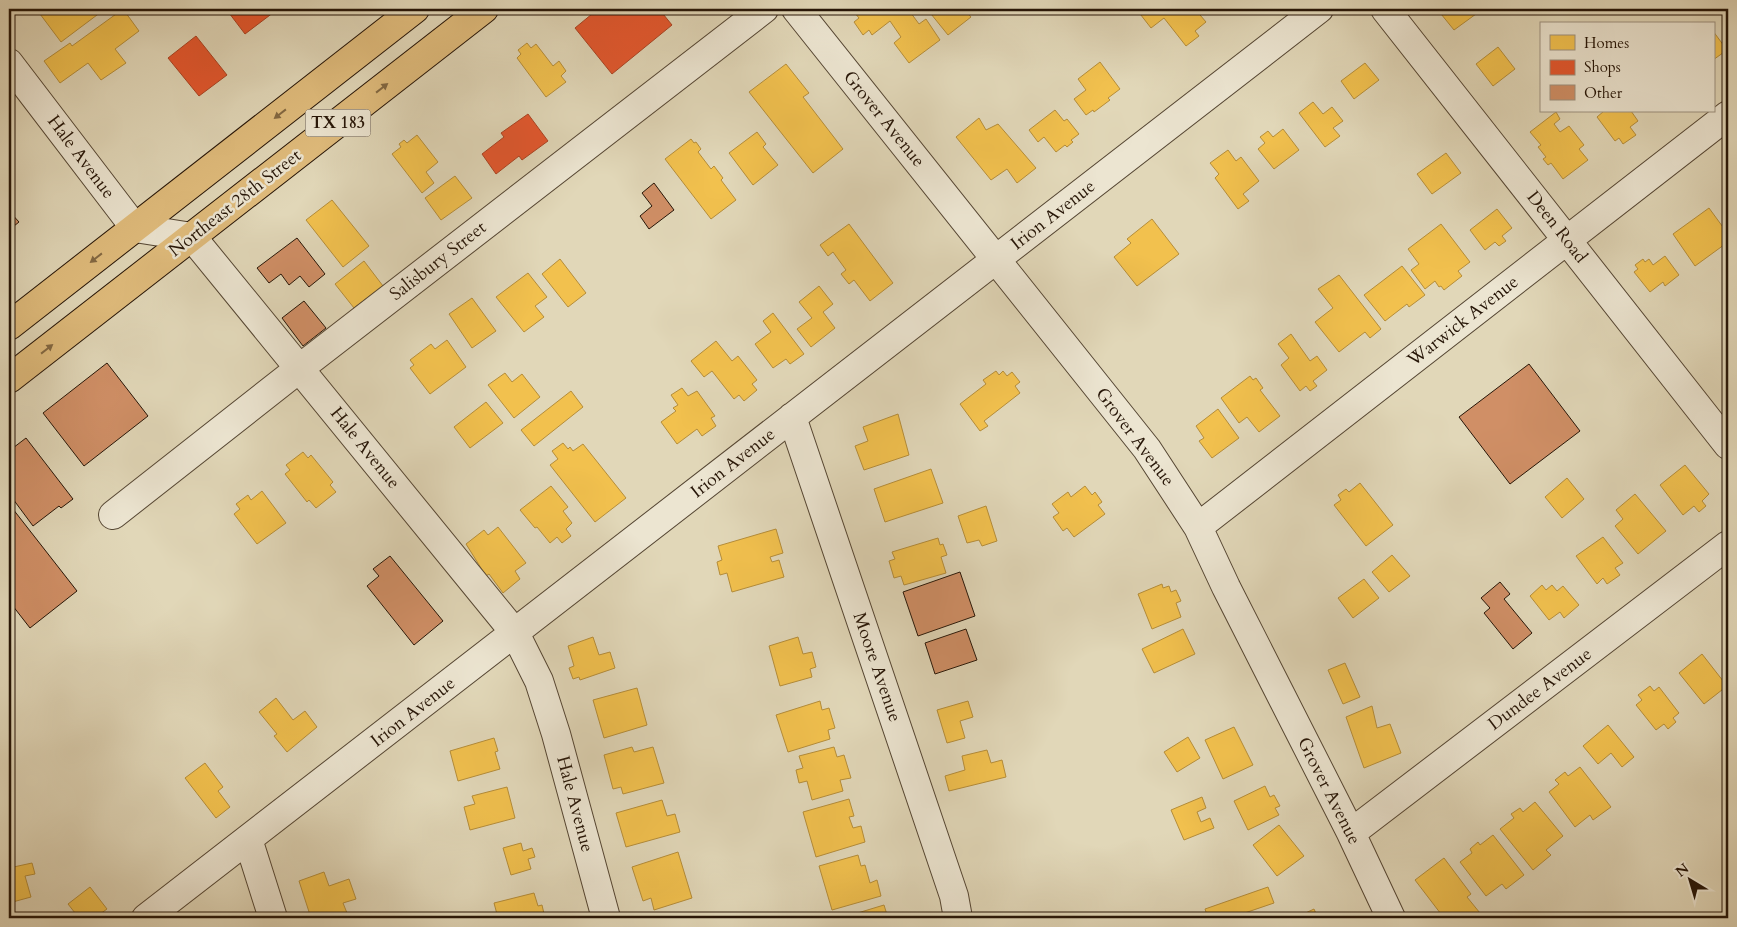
<svg xmlns="http://www.w3.org/2000/svg" width="1737" height="927" font-family="Cardo,serif">
  <style>
    .homes { fill: #f2c14e; stroke: #b58d39 }
    .shops { fill: #e4572e; stroke: #ab4322 }
    .building { fill: #d08f66; stroke: #261507 }
    .lines { fill: none; stroke-linecap: round; stroke-linejoin: round }
    .minor-casing { stroke: #554633; stroke-width: 30 }
    .major-casing { stroke: #261507; stroke-width: 30 }
    .minor { stroke: #ece5d1; stroke-width: 28 }
    .major { stroke: #e0bc7c; stroke-width: 28 }
    .oneway { fill: #836842 }
    .labels { text-anchor: middle; dominant-baseline: central; stroke-width: 5; stroke-linejoin: round; paint-order: stroke }
    .shield { fill: #ece5d1; stroke: #615344; stroke-width: 1 }
    .shield-label { font-size: 16px; font-weight: bold; fill: #261507 }
    .street-label { font-size: 18px; fill: #261507; stroke: #ece5d1 }
  </style>
  <rect width="100%" height="100%" fill="#e1d7b8"/>
  <filter id="stains"><feTurbulence type="fractalNoise" baseFrequency=".004" numOctaves="4"/><feColorMatrix values="0 0 0 0 .2 0 0 0 0 .09 0 0 0 0 .02 0 0 0 .5 -.17"/></filter>
  <radialGradient id="worn" r=".72"><stop offset=".6" stop-color="#630" stop-opacity="0"/><stop offset="1" stop-color="#630" stop-opacity=".3"/></radialGradient>
  <!-- homes -->
  <path class="homes" d="M 39,9 L 105,9 L 61,42 L 37,10 Z
    M 123,9 L 139,31 L 115,49 L 126,63 L 101,80 L 88,63 L 60,83 L 44,61 L 70,43 L 72,46 Z
    M 858,9 L 908,9 L 919,24 L 926,19 L 940,40 L 909,63 L 894,43 L 901,37 L 890,21 L 872,35 L 869,30 L 863,35 L 854,22 L 859,18 L 854,12 Z
    M 927,9 L 964,9 L 971,17 L 948,35 Z
    M 1139,9 L 1195,9 L 1206,22 L 1195,31 L 1199,36 L 1186,46 L 1164,18 L 1151,28 L 1137,10 Z
    M 1437,9 L 1472,9 L 1476,14 L 1454,30 Z
    M 1713,31 L 1727,50 L 1713,60 Z
    M 527,43 L 531,48 L 536,44 L 553,66 L 559,61 L 566,71 L 561,76 L 566,82 L 546,97 L 517,58 L 521,54 L 518,50 Z
    M 1498,47 L 1515,69 L 1493,86 L 1476,64 Z
    M 1100,62 L 1120,89 L 1108,98 L 1110,100 L 1094,112 L 1093,110 L 1086,115 L 1074,99 L 1086,90 L 1078,79 Z
    M 1365,63 L 1379,80 L 1354,99 L 1341,81 Z
    M 786,64 L 809,93 L 803,97 L 843,149 L 813,173 L 749,92 Z
    M 1313,102 L 1323,114 L 1332,107 L 1343,121 L 1333,128 L 1340,136 L 1325,147 L 1299,113 Z
    M 1055,110 L 1064,121 L 1067,119 L 1079,134 L 1071,140 L 1073,142 L 1067,147 L 1065,145 L 1056,152 L 1044,137 L 1038,142 L 1029,130 Z
    M 1604,111 L 1631,111 L 1638,121 L 1630,127 L 1636,135 L 1623,144 L 1619,138 L 1615,141 L 1597,117 Z
    M 1556,112 L 1560,119 L 1554,124 L 1560,132 L 1569,126 L 1584,145 L 1579,149 L 1588,160 L 1563,179 L 1551,163 L 1548,165 L 1543,159 L 1546,157 L 1538,147 L 1541,145 L 1530,132 Z
    M 979,118 L 986,130 L 998,124 L 1036,168 L 1017,183 L 1007,169 L 991,180 L 956,137 Z
    M 1283,129 L 1299,150 L 1274,169 L 1258,149 L 1265,143 L 1260,137 L 1268,131 L 1273,137 Z
    M 757,132 L 766,144 L 763,147 L 778,165 L 753,185 L 729,153 Z
    M 417,135 L 438,162 L 426,172 L 434,183 L 422,193 L 392,154 L 401,147 L 399,144 L 404,140 L 407,143 Z
    M 691,139 L 694,143 L 696,142 L 701,149 L 698,152 L 711,169 L 714,166 L 723,178 L 721,180 L 736,200 L 711,219 L 665,159 Z
    M 1228,150 L 1236,161 L 1241,157 L 1259,181 L 1243,194 L 1249,201 L 1238,209 L 1215,178 L 1219,174 L 1210,163 Z
    M 1446,153 L 1461,173 L 1432,194 L 1417,174 Z
    M 455,176 L 472,198 L 441,220 L 425,198 Z
    M 332,200 L 369,246 L 343,267 L 306,220 Z
    M 1709,208 L 1728,234 L 1728,242 L 1695,266 L 1673,234 Z
    M 1497,209 L 1512,228 L 1502,236 L 1506,241 L 1499,246 L 1495,242 L 1485,250 L 1470,230 Z
    M 1152,219 L 1179,254 L 1137,286 L 1114,257 L 1131,243 L 1127,239 Z
    M 849,224 L 893,283 L 870,301 L 854,280 L 849,284 L 841,274 L 846,270 L 833,252 L 828,256 L 820,245 Z
    M 1441,224 L 1470,262 L 1458,271 L 1462,276 L 1444,290 L 1441,286 L 1439,287 L 1435,281 L 1425,289 L 1411,270 L 1419,264 L 1408,249 Z
    M 1665,256 L 1679,275 L 1665,286 L 1663,282 L 1650,292 L 1634,272 L 1638,269 L 1635,265 L 1643,259 L 1645,262 L 1649,259 L 1653,265 Z
    M 560,259 L 586,293 L 568,307 L 542,274 Z
    M 364,261 L 383,286 L 354,308 L 335,284 Z
    M 1402,266 L 1425,295 L 1409,307 L 1407,304 L 1385,321 L 1364,295 Z
    M 528,273 L 547,297 L 535,306 L 544,317 L 524,332 L 496,297 Z
    M 1339,275 L 1381,329 L 1370,338 L 1365,332 L 1339,352 L 1315,322 L 1333,308 L 1318,289 Z
    M 819,286 L 833,304 L 823,312 L 835,328 L 811,347 L 797,329 L 812,318 L 799,302 Z
    M 472,298 L 496,331 L 472,348 L 449,314 Z
    M 773,313 L 804,354 L 790,364 L 786,359 L 773,368 L 755,344 L 771,332 L 763,321 Z
    M 1291,334 L 1310,361 L 1317,356 L 1327,370 L 1313,381 L 1317,386 L 1310,391 L 1306,386 L 1300,391 L 1281,365 L 1289,358 L 1278,344 Z
    M 447,340 L 466,367 L 430,394 L 410,368 L 414,365 L 410,360 L 431,344 L 435,349 Z
    M 716,341 L 732,361 L 738,356 L 757,380 L 752,384 L 757,390 L 744,401 L 739,395 L 734,399 L 712,371 L 704,377 L 691,361 Z
    M 996,371 L 999,375 L 1003,371 L 1007,376 L 1012,372 L 1020,382 L 1015,386 L 1020,393 L 984,421 L 988,426 L 980,431 L 960,404 L 986,384 L 983,380 Z
    M 505,373 L 512,382 L 522,374 L 540,397 L 514,418 L 488,385 Z
    M 1250,376 L 1253,380 L 1256,378 L 1263,388 L 1260,390 L 1280,416 L 1259,432 L 1247,417 L 1239,423 L 1221,398 Z
    M 682,388 L 688,396 L 697,391 L 715,416 L 711,418 L 716,426 L 702,436 L 697,429 L 677,444 L 661,422 L 676,411 L 673,408 L 678,405 L 671,395 Z
    M 571,391 L 583,407 L 534,446 L 521,430 Z
    M 486,402 L 503,423 L 470,448 L 454,427 Z
    M 1218,409 L 1239,438 L 1212,458 L 1199,441 L 1204,438 L 1196,426 Z
    M 898,414 L 909,455 L 864,470 L 855,446 L 868,441 L 863,427 Z
    M 563,443 L 568,449 L 570,447 L 573,451 L 583,444 L 626,498 L 595,522 L 550,465 L 558,459 L 552,451 Z
    M 303,452 L 308,458 L 311,455 L 333,482 L 330,485 L 336,492 L 316,508 L 309,500 L 307,502 L 285,474 L 290,470 L 286,465 Z
    M 1685,465 L 1709,494 L 1702,501 L 1706,506 L 1699,512 L 1694,506 L 1683,515 L 1660,485 Z
    M 931,469 L 943,503 L 885,522 L 874,489 Z
    M 1567,478 L 1584,499 L 1562,518 L 1545,497 Z
    M 1360,483 L 1393,525 L 1366,546 L 1334,505 L 1341,500 L 1338,495 L 1346,489 L 1349,492 Z
    M 551,486 L 568,507 L 563,511 L 572,523 L 566,529 L 571,536 L 562,543 L 557,537 L 550,543 L 537,527 L 535,528 L 520,510 Z
    M 1085,486 L 1092,495 L 1095,492 L 1102,502 L 1098,505 L 1105,514 L 1074,537 L 1067,528 L 1063,531 L 1053,517 L 1059,513 L 1052,504 L 1068,492 L 1071,497 Z
    M 262,491 L 286,523 L 257,544 L 234,514 L 240,509 L 236,504 L 248,495 L 251,500 Z
    M 1635,494 L 1666,531 L 1638,554 L 1615,526 L 1623,519 L 1616,510 Z
    M 986,506 L 997,541 L 982,546 L 979,540 L 967,543 L 958,516 Z
    M 498,527 L 526,563 L 515,571 L 520,579 L 503,593 L 489,574 L 486,576 L 466,544 L 484,530 L 488,535 Z
    M 776,529 L 783,553 L 770,557 L 772,562 L 779,560 L 784,577 L 732,592 L 727,573 L 720,575 L 717,562 L 722,560 L 718,546 Z
    M 1603,537 L 1623,563 L 1615,568 L 1620,575 L 1607,584 L 1603,578 L 1597,584 L 1576,556 Z
    M 938,538 L 940,545 L 943,544 L 947,555 L 941,557 L 946,573 L 904,585 L 901,576 L 894,578 L 889,561 L 895,559 L 892,552 Z
    M 1392,555 L 1410,576 L 1389,592 L 1372,572 Z
    M 1364,579 L 1379,598 L 1353,618 L 1338,598 Z
    M 1162,584 L 1163,588 L 1169,586 L 1171,592 L 1176,590 L 1181,601 L 1176,603 L 1181,617 L 1152,629 L 1138,594 Z
    M 1542,585 L 1546,590 L 1552,585 L 1557,591 L 1563,586 L 1579,605 L 1564,618 L 1560,612 L 1549,620 L 1530,596 Z
    M 1183,629 L 1195,654 L 1154,673 L 1142,649 Z
    M 593,637 L 599,655 L 610,652 L 615,668 L 580,680 L 579,677 L 573,679 L 569,668 L 574,666 L 568,646 Z
    M 798,637 L 803,654 L 812,652 L 816,667 L 810,669 L 812,677 L 780,686 L 769,646 Z
    M 1702,654 L 1727,686 L 1704,704 L 1679,673 Z
    M 1345,663 L 1360,697 L 1343,704 L 1328,670 Z
    M 1650,686 L 1654,691 L 1659,687 L 1679,713 L 1673,718 L 1676,722 L 1668,729 L 1664,724 L 1656,730 L 1636,705 L 1642,700 L 1638,695 Z
    M 637,688 L 647,725 L 604,738 L 593,700 Z
    M 276,698 L 293,720 L 305,711 L 317,727 L 287,752 L 274,736 L 277,734 L 259,712 Z
    M 820,701 L 822,710 L 829,708 L 835,728 L 828,730 L 830,739 L 788,752 L 776,715 Z
    M 968,701 L 973,717 L 960,721 L 965,738 L 947,743 L 937,710 Z
    M 1372,706 L 1377,728 L 1390,724 L 1401,753 L 1364,768 L 1346,717 Z
    M 1608,725 L 1634,757 L 1622,767 L 1611,753 L 1598,764 L 1583,746 Z
    M 1234,727 L 1253,765 L 1223,779 L 1205,740 Z
    M 1188,737 L 1200,758 L 1177,772 L 1164,752 Z
    M 494,738 L 498,751 L 495,752 L 500,769 L 458,781 L 450,751 Z
    M 632,747 L 634,752 L 653,747 L 664,783 L 623,794 L 621,787 L 613,789 L 604,755 Z
    M 834,747 L 837,757 L 844,755 L 851,778 L 840,780 L 843,791 L 812,800 L 807,781 L 799,783 L 796,770 L 803,768 L 799,756 Z
    M 987,750 L 991,763 L 1002,760 L 1006,777 L 949,791 L 945,776 L 965,770 L 962,756 Z
    M 205,763 L 223,787 L 218,791 L 230,807 L 216,818 L 185,778 Z
    M 1580,767 L 1611,807 L 1593,820 L 1590,815 L 1575,827 L 1549,792 L 1559,784 L 1555,780 L 1565,772 L 1568,776 Z
    M 1265,786 L 1270,797 L 1274,795 L 1280,806 L 1275,808 L 1279,815 L 1248,830 L 1234,801 Z
    M 507,787 L 515,818 L 470,830 L 464,807 L 475,804 L 472,796 Z
    M 1202,797 L 1206,808 L 1197,812 L 1201,822 L 1210,818 L 1214,828 L 1184,840 L 1171,810 Z
    M 849,799 L 854,816 L 849,817 L 853,828 L 861,826 L 865,842 L 816,857 L 803,812 Z
    M 662,800 L 667,816 L 675,814 L 680,832 L 626,847 L 616,813 Z
    M 1535,802 L 1563,836 L 1546,850 L 1551,855 L 1533,870 L 1500,829 L 1514,818 L 1511,814 L 1520,808 L 1523,812 Z
    M 1279,825 L 1304,856 L 1277,876 L 1253,845 Z
    M 1493,835 L 1524,875 L 1506,889 L 1502,884 L 1486,896 L 1460,862 L 1472,853 L 1470,849 L 1478,842 L 1480,845 Z
    M 521,843 L 523,851 L 532,848 L 535,857 L 528,859 L 531,869 L 511,875 L 503,848 Z
    M 678,852 L 692,898 L 654,910 L 651,898 L 643,901 L 632,867 Z
    M 858,855 L 861,866 L 865,865 L 870,883 L 877,880 L 881,896 L 832,910 L 819,866 Z
    M 1444,858 L 1471,894 L 1467,897 L 1484,918 L 1444,918 L 1415,880 Z
    M 32,863 L 35,874 L 25,876 L 31,897 L 9,903 L 9,868 Z
    M 324,872 L 329,886 L 349,879 L 356,899 L 343,903 L 349,918 L 311,918 L 299,881 Z
    M 90,887 L 107,909 L 100,914 L 103,918 L 79,918 L 68,904 Z
    M 1268,887 L 1274,903 L 1230,918 L 1208,918 L 1205,909 Z
    M 534,893 L 538,906 L 542,905 L 545,918 L 498,918 L 494,903 Z
    M 884,905 L 888,918 L 841,918 Z
    M 1314,909 L 1318,918 L 1295,918 Z"/>
  <!-- shops -->
  <path class="shops" d="M 226,9 L 278,9 L 245,34 Z
    M 598,9 L 659,9 L 672,25 L 612,74 L 575,28 Z
    M 196,36 L 227,75 L 199,96 L 168,58 Z
    M 528,114 L 548,141 L 522,160 L 519,156 L 496,174 L 482,154 L 504,137 L 501,133 Z"/>
  <!-- building -->
  <path class="building" d="M 654,183 L 674,210 L 649,229 L 640,216 L 652,206 L 642,193 Z
    M 9,211 L 19,222 L 9,230 Z
    M 297,238 L 325,274 L 309,287 L 300,276 L 289,285 L 281,274 L 269,283 L 257,268 Z
    M 304,301 L 326,328 L 303,346 L 282,318 Z
    M 107,363 L 148,416 L 84,466 L 43,413 Z
    M 1529,364 L 1580,431 L 1510,484 L 1459,417 Z
    M 26,438 L 73,499 L 61,508 L 59,506 L 33,526 L 13,499 L 9,502 L 9,451 Z
    M 9,504 L 77,591 L 30,628 L 9,601 Z
    M 390,556 L 443,621 L 414,645 L 367,586 L 379,576 L 373,569 Z
    M 960,572 L 975,616 L 918,636 L 903,592 Z
    M 1500,582 L 1510,594 L 1504,599 L 1532,633 L 1513,649 L 1484,613 L 1490,608 L 1481,598 Z
    M 966,629 L 977,660 L 935,674 L 925,643 Z"/>
  <g class="lines">
    <!-- minor casing -->
    <g class="minor-casing">
      <path id="minor" d="M 796,9 L 1147,449 L 1198,527 L 1226,587 L 1351,833 L 1391,918
        M 1385,9 L 1728,445
        M 9,63 L 135,228 L 192,237 L 515,633 L 539,681 L 556,734 L 606,918
        M 792,417 L 954,896 L 958,918
        M 113,515 L 300,368 L 764,9
        M 1198,527 L 1728,115
        M 1351,833 L 1728,545
        M 248,839 L 273,918
        M 146,918 L 1319,9"/>
    </g>
    <!-- major casing -->
    <g class="major-casing">
      <path id="major" d="M 9,326 L 415,9
        M 9,379 L 484,9"/>
    </g>
    <!-- minor -->
    <use href="#minor" class="minor"/>
    <!-- major -->
    <use href="#major" class="major"/>
  </g>
  <!-- one-way arrows -->
  <defs><path id="oneway-solid" d="M-6-.8H1V-3.2L6.5 0L1 3.2V.8H-6Z" transform="scale(1.25)"/></defs>
  <g class="oneway">
    <use href="#oneway-solid" transform="translate(382 88) rotate(-38)"/>
    <use href="#oneway-solid" transform="translate(280 114) rotate(142)"/>
    <use href="#oneway-solid" transform="translate(96 258) rotate(142)"/>
    <use href="#oneway-solid" transform="translate(47 349) rotate(-38)"/>
  </g>
  <g class="labels">
    <!-- shield labels -->
    <rect class="shield" x="305.5" y="109.5" width="65" height="27" rx="4"/>
    <g class="shield-label">
      <text x="338" y="123">TX 183</text>
    </g>
    <!-- street labels -->
    <g class="street-label">
      <text transform="translate(884 119) rotate(51)">Grover Avenue</text>
      <text transform="translate(81 157) rotate(53)">Hale Avenue</text>
      <text transform="translate(235 203) rotate(-38)">Northeast 28th Street</text>
      <text transform="translate(1053 215) rotate(-38)">Irion Avenue</text>
      <text transform="translate(1557 227) rotate(52)">Deen Road</text>
      <text transform="translate(438 261) rotate(-38)">Salisbury Street</text>
      <text transform="translate(1463 321) rotate(-38)">Warwick Avenue</text>
      <text transform="translate(1135 437) rotate(53)">Grover Avenue</text>
      <text transform="translate(365 448) rotate(51)">Hale Avenue</text>
      <text transform="translate(733 463) rotate(-38)">Irion Avenue</text>
      <text transform="translate(877 667) rotate(71)">Moore Avenue</text>
      <text transform="translate(1540 689) rotate(-37)">Dundee Avenue</text>
      <text transform="translate(413 712) rotate(-38)">Irion Avenue</text>
      <text transform="translate(1329 791) rotate(63)">Grover Avenue</text>
      <text transform="translate(575 804) rotate(75)">Hale Avenue</text>
    </g>
  </g>
  <!-- margin -->
  <rect width="1737" height="927" fill="none" stroke="#e1d7b8" stroke-width="30"/>
  <rect x="10" y="10" width="1717" height="907" fill="none" stroke="#261507" stroke-width="2.5"/>
  <rect x="15" y="15" width="1707" height="897" fill="none" stroke="#261507"/>
  <!-- legend -->
  <rect x="1540" y="22" width="175" height="90" fill="#ece5d1" stroke="#9d9280"/>
  <rect x="1550" y="35" width="25" height="15" fill="#f2c14e" stroke="#9d9280"/>
  <text x="1584" y="48" font-size="15" fill="#261507">Homes</text>
  <rect x="1550" y="60" width="25" height="15" fill="#e4572e" stroke="#9d9280"/>
  <text x="1584" y="72" font-size="15" fill="#261507">Shops</text>
  <rect x="1550" y="85" width="25" height="15" fill="#d08f66" stroke="#9d9280"/>
  <text x="1584" y="98" font-size="15" fill="#261507">Other</text>
  <!-- north arrow -->
  <g transform="translate(1690 880) rotate(322)" stroke="#ece5d1" stroke-width="4" paint-order="stroke">
  <path d="M0-4L9 19L0 12L-9 19Z" fill="#261507"/>
  <text y="-8" font-size="14" font-weight="bold" text-anchor="middle" fill="#261507">N</text>
  </g>
  <rect width="100%" height="100%" filter="url(#stains)"/>
  <rect width="100%" height="100%" fill="url(#worn)"/>
</svg>
